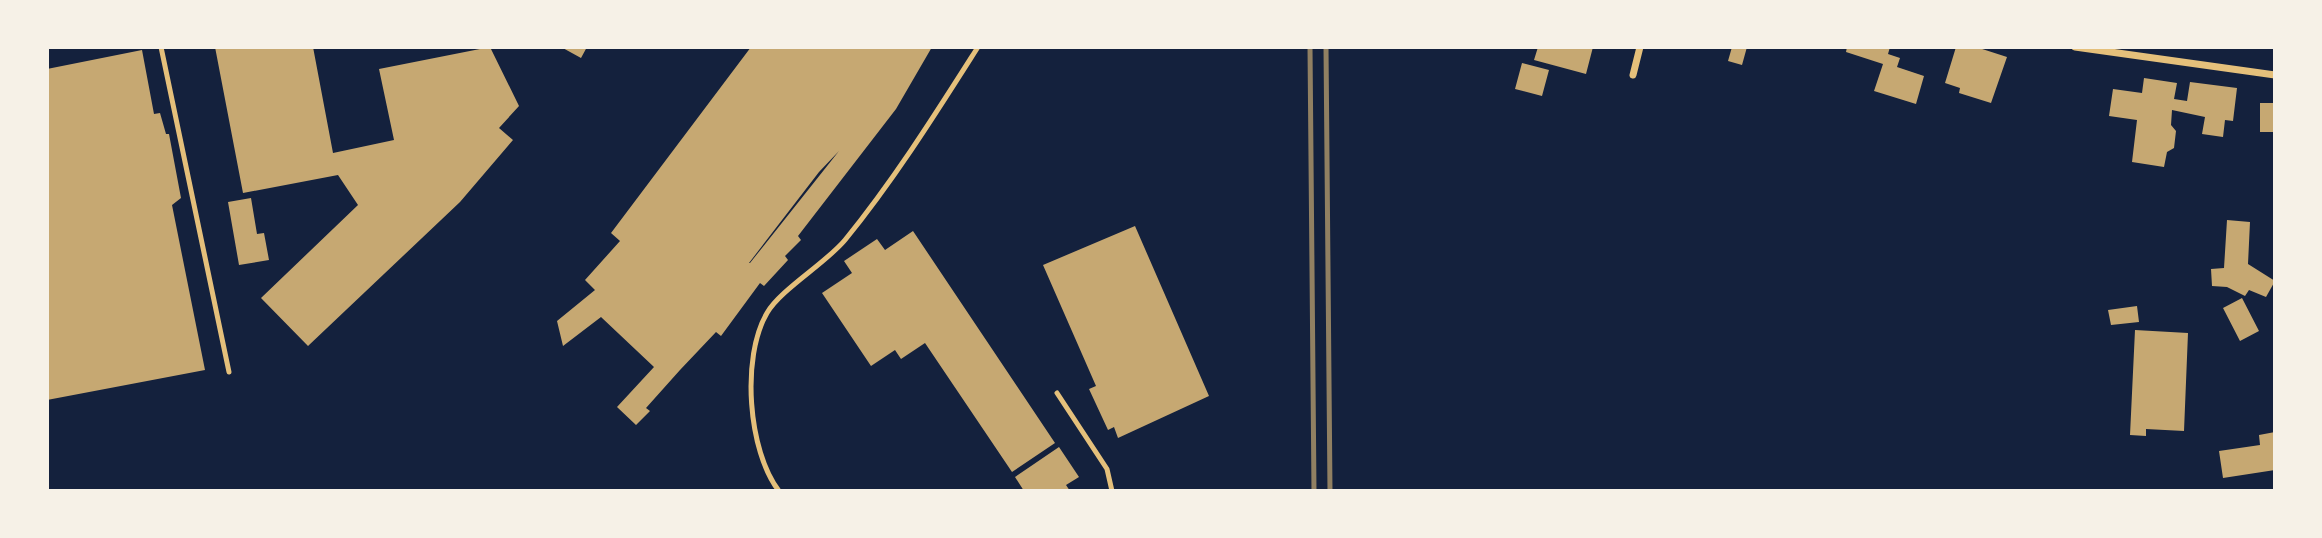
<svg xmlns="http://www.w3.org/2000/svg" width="2322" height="538" font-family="'PT Sans Narrow',sans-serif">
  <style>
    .building { fill: #c6a872; fill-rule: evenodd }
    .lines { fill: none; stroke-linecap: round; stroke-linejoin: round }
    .service { stroke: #e5c07b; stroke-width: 5 }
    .minor { stroke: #e5c07b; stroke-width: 7 }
    .rail { stroke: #918062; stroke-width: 5 }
  </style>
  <rect width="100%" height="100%" fill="#14213d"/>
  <!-- building -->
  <path class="building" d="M 215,47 L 313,47 L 333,153 L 394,140 L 379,69 L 490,47 L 519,106 L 499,128 L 513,140 L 460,202 L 308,346 L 261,298 L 358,205 L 338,175 L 243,193 Z
    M 561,47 L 587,47 L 581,58 Z
    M 751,47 L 932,47 L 896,109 L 798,236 L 801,240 L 785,256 L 788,260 L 764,286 L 760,283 L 721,336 L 716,332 L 680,370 L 646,408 L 650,411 L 636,425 L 617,407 L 654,367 L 601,317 L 563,346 L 557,321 L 595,290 L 585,280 L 620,241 L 611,233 ZM 839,151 L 750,263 L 749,263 L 819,172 Z
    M 1538,47 L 1593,47 L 1586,74 L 1534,60 Z
    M 1732,47 L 1747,47 L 1742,65 L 1728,61 Z
    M 1847,47 L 1890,47 L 1888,54 L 1900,58 L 1897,67 L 1924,76 L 1916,104 L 1874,91 L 1883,64 L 1846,52 Z
    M 1956,47 L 1976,47 L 2007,57 L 1991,103 L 1959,93 L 1960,88 L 1945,83 Z
    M 142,50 L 154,114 L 160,113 L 166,134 L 169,134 L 181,198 L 172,205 L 205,370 L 47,400 L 47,69 Z
    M 1522,63 L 1549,70 L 1542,96 L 1515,89 Z
    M 2144,78 L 2177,83 L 2174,99 L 2187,101 L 2190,82 L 2237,88 L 2233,121 L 2225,120 L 2223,137 L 2202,134 L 2205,117 L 2172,110 L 2171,125 L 2176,131 L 2174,148 L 2167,152 L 2164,167 L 2132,162 L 2137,120 L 2109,116 L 2113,89 L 2142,93 Z
    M 2260,103 L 2275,103 L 2275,132 L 2260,132 Z
    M 251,198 L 257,234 L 264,233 L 269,260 L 239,265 L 228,202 Z
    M 2227,220 L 2250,222 L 2248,264 L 2275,281 L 2266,297 L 2249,290 L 2245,296 L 2227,287 L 2212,286 L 2211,269 L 2224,268 Z
    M 1135,226 L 1209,396 L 1118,438 L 1114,427 L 1108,430 L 1089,389 L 1096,386 L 1043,265 Z
    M 913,231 L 1055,443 L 1012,472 L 925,343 L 901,359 L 895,350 L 871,366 L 822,293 L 852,273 L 844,261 L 877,239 L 885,250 Z
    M 2242,298 L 2259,331 L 2240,341 L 2223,308 Z
    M 2137,306 L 2139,322 L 2111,325 L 2108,310 Z
    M 2135,330 L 2188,333 L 2184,431 L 2146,429 L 2146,436 L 2130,435 Z
    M 2275,432 L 2275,470 L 2223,478 L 2219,451 L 2260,445 L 2259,435 Z
    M 1059,447 L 1079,477 L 1066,485 L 1070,491 L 1024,491 L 1015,477 Z"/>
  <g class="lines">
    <!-- service -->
    <path class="service" d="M 161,47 L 229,372
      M 1057,393 L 1107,469 L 1112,491
      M 779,491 C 748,451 741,357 767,313 C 780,290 826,263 845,240 C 894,180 936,113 978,47"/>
    <!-- minor -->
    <path class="minor" d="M 2075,47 L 2275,75
      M 1633,75 L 1640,47"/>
    <!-- rail -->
    <path class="rail" d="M 1310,47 L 1314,491
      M 1326,47 L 1330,491"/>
  </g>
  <!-- border -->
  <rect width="2322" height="538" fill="none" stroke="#f6f1e7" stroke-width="98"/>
</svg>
